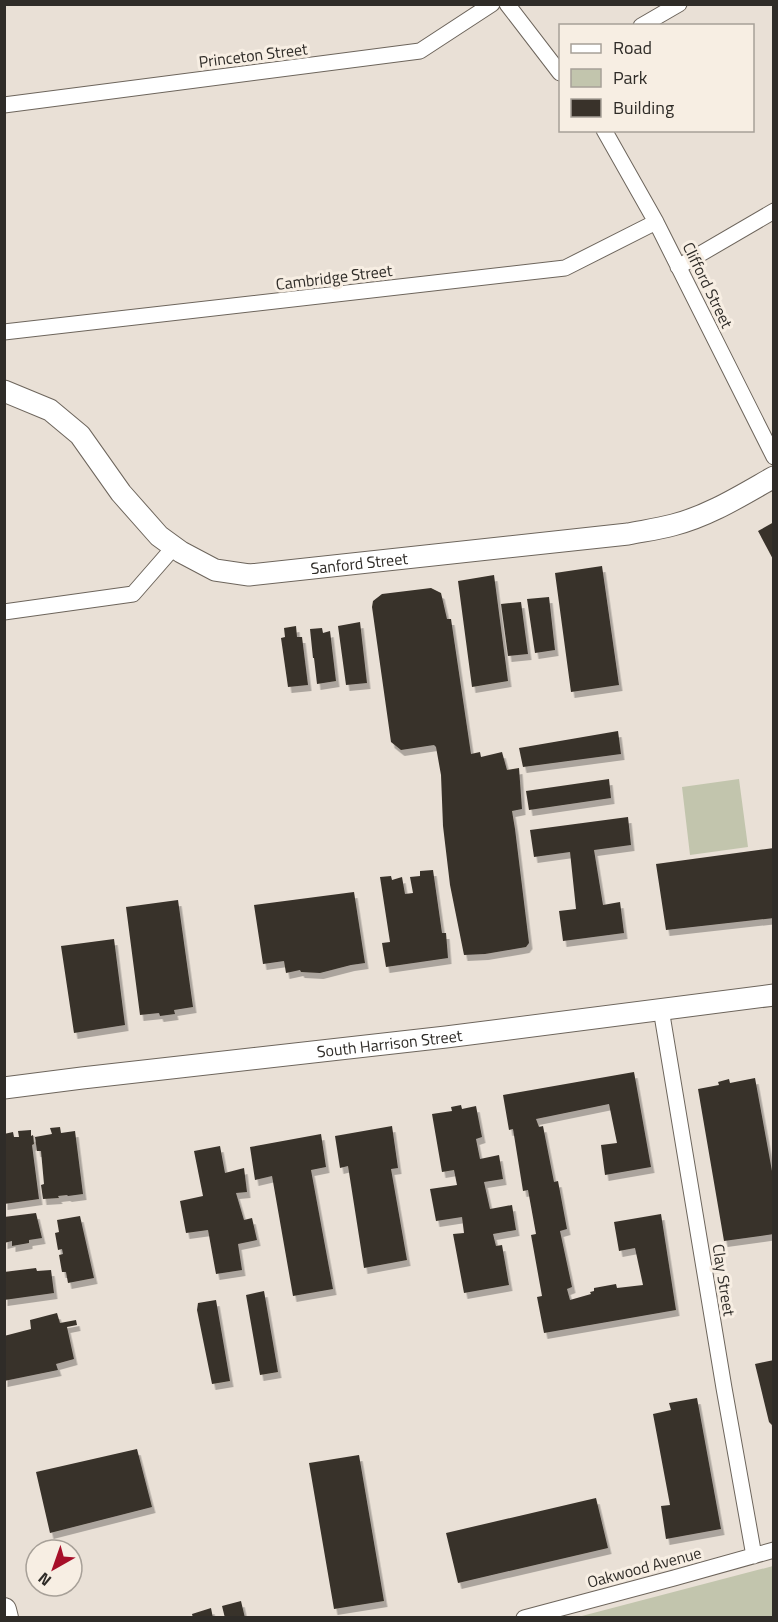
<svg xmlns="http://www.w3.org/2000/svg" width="778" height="1622" font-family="'Titillium Web',sans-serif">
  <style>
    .green { fill: #c2c5ad }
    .building { fill: #39322a; filter: url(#shadow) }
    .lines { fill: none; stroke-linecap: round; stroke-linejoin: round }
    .street-casing { stroke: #6d655c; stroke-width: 17 }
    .secondary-casing { stroke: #6d655c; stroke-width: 23 }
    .primary-casing { stroke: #6d655c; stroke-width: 26 }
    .street { stroke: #fff; stroke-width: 15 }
    .secondary { stroke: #fff; stroke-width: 21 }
    .primary { stroke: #fff; stroke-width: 24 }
    .labels { text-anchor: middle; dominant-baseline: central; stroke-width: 6; stroke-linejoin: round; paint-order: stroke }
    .street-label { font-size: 16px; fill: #2f2c28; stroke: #f7eee3 }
  </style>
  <defs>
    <filter id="shadow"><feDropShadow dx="3.5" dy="6" stdDeviation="0" flood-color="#0004"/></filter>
  </defs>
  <rect width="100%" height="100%" fill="#e9e0d6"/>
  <!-- green -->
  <path class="green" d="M 739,779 L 748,847 L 690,855 L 682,787 Z
    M 773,1566 L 773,1617 L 578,1617 Z"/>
  <!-- building -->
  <path class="building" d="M 774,522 L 774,561 L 758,531 Z
    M 602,566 L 619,685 L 571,692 L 555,573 Z
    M 494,575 L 508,681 L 472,687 L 458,581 Z
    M 431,588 L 441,593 L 447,619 L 451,619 L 471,754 L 480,752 L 481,757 L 502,752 L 507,770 L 519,768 L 522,809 L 512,811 L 515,829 L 529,943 L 526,947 L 485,954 L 464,955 L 450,885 L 443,826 L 441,775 L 436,747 L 434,745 L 401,750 L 391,742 L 372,607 L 373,601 L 382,594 Z
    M 549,597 L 555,650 L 535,653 L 527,599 Z
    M 521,602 L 528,654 L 508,656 L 501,604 Z
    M 360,622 L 367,683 L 346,685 L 338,626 Z
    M 296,626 L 297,637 L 302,637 L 308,685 L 288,687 L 281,638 L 285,637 L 284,628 Z
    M 322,628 L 323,633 L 330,631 L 336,681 L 317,684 L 314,658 L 313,658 L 310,629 Z
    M 618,731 L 621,754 L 523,767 L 519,748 Z
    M 609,779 L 611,798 L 529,810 L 526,791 Z
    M 628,817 L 631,845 L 594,850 L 603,905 L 620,902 L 624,933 L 563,941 L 559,911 L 576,909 L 570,852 L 534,857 L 530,830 Z
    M 774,848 L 774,918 L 666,930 L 656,864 Z
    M 433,870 L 442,933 L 446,933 L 448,958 L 386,967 L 382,943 L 390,942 L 380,877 L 391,876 L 392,880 L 402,877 L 405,894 L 413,893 L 410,877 L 420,876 L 420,871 Z
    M 354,892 L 365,963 L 351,965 L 320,973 L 301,972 L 300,970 L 286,973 L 284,961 L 263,964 L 254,905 Z
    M 178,900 L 193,1007 L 174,1010 L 175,1014 L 160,1016 L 159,1013 L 140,1015 L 126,907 Z
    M 114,939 L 125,1025 L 74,1033 L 61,946 Z
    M 634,1072 L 651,1167 L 605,1175 L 601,1145 L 617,1143 L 609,1104 L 536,1119 L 539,1127 L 543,1126 L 554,1182 L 558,1181 L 567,1229 L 560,1231 L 572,1287 L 567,1289 L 570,1300 L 591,1294 L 590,1292 L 594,1291 L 594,1288 L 616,1284 L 617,1288 L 643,1285 L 635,1248 L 619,1251 L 614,1222 L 661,1214 L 676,1310 L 544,1333 L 537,1297 L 542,1296 L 531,1235 L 536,1234 L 528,1190 L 523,1191 L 513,1129 L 509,1130 L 503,1095 Z
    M 755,1078 L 774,1182 L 774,1234 L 724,1241 L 698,1089 L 719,1085 L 718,1082 L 729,1079 L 730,1083 Z
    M 461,1105 L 462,1109 L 476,1106 L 482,1137 L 476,1139 L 480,1159 L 499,1155 L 503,1179 L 484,1182 L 490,1209 L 512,1205 L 516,1230 L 493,1234 L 496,1246 L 502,1245 L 509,1285 L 464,1293 L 453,1234 L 464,1233 L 462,1217 L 436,1221 L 430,1189 L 457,1185 L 454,1170 L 442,1172 L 432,1114 L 452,1111 L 451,1107 Z
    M 392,1126 L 398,1168 L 391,1169 L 407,1260 L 364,1268 L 348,1166 L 340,1168 L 335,1136 Z
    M 60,1127 L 61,1133 L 75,1131 L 83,1194 L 68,1196 L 67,1195 L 58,1196 L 59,1198 L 43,1199 L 41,1185 L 44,1184 L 41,1151 L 37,1151 L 35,1137 L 52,1134 L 50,1128 Z
    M 31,1130 L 31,1136 L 33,1135 L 34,1144 L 32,1145 L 39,1199 L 4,1204 L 4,1162 L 6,1162 L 4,1134 L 13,1132 L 14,1137 L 19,1137 L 18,1131 Z
    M 321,1134 L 326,1167 L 311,1170 L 333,1289 L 293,1296 L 272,1176 L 255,1180 L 250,1147 Z
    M 220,1146 L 225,1173 L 244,1168 L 247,1192 L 236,1193 L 244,1220 L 252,1218 L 257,1240 L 238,1244 L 242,1270 L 216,1274 L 208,1230 L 186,1233 L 180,1201 L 203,1196 L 194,1151 Z
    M 36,1213 L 42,1238 L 29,1240 L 29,1243 L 12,1246 L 12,1241 L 4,1243 L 4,1217 Z
    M 80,1216 L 94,1278 L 68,1283 L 66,1272 L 62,1272 L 59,1255 L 63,1254 L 62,1249 L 58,1250 L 55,1233 L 59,1232 L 57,1220 Z
    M 36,1268 L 37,1271 L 51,1270 L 54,1293 L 4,1300 L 4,1272 Z
    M 264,1291 L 278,1372 L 260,1375 L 246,1295 Z
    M 216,1300 L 230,1381 L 212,1384 L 197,1310 L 198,1303 Z
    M 57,1313 L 60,1323 L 76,1320 L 77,1325 L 67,1327 L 74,1359 L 56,1364 L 58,1370 L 4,1381 L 4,1336 L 31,1329 L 30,1320 Z
    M 774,1360 L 774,1427 L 769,1422 L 755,1364 Z
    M 697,1398 L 721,1529 L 666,1539 L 661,1506 L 670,1505 L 653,1414 L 671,1410 L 669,1403 Z
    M 137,1449 L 152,1507 L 50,1533 L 36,1472 Z
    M 359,1455 L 384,1601 L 334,1609 L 309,1463 Z
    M 596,1498 L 608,1548 L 458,1583 L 446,1533 Z
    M 241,1601 L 245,1618 L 225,1618 L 222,1606 Z
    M 211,1608 L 213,1618 L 193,1618 L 192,1614 Z"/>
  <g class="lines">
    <!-- street casing -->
    <g class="street-casing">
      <path id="street" d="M 507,4 L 560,73
        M 641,26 L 679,4
        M 4,105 L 420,51 L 492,4
        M 604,130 L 656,222 L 774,457
        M 678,267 L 774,211
        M 4,332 L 565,268 L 656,222
        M 4,612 L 133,594 L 174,547
        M 661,1009 L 724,1388 L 754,1556
        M 524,1618 L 674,1578 L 774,1550"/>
    </g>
    <!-- secondary casing -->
    <g class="secondary-casing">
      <g id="secondary">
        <path id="s1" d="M 4,391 L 50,410 L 80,435 L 121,493 L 159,536 L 181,552 L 215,570 L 249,575 L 628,534 C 643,531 658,529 673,525 C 709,516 742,495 774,477"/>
        <path id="s2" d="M 4,1088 L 82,1078 L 446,1037 L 774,995"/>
      </g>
    </g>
    <!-- primary casing -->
    <g class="primary-casing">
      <path id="primary" d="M 4,1610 L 6,1618"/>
    </g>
    <!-- street -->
    <use href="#street" class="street"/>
    <!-- secondary -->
    <use href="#secondary" class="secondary"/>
    <!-- primary -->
    <use href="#primary" class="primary"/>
  </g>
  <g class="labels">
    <!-- street labels -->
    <g class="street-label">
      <text transform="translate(253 55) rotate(-7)">Princeton Street</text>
      <text transform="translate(334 277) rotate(-7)">Cambridge Street</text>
      <text transform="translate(708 285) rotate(64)">Clifford Street</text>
      <text stroke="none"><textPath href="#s1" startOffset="428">Sanford Street</textPath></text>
      <text stroke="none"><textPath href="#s2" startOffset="388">South Harrison Street</textPath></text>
      <text transform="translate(724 1280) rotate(81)">Clay Street</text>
      <text transform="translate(644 1567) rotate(-15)">Oakwood Avenue</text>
    </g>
  </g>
  <!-- border -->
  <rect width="778" height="1622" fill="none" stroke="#2f2c28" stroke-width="12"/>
  <!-- legend -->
  <rect x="559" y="24" width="195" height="108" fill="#f7eee3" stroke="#a7a098" stroke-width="1.5"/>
  <rect x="571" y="44" width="30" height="9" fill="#ffffff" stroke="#a7a098" stroke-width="1.5"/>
  <text x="613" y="54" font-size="18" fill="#2f2c28">Road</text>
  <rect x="571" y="69" width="30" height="18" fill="#c2c5ad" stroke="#a7a098" stroke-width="1.5"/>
  <text x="613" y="84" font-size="18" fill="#2f2c28">Park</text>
  <rect x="571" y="99" width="30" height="18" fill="#39322a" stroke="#a7a098" stroke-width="1.5"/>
  <text x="613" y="114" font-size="18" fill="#2f2c28">Building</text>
  <!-- north arrow -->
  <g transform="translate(54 1568) rotate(220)"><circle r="28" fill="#f7eee3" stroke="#a7a098" stroke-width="1.5"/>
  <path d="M0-4.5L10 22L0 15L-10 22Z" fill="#a70f29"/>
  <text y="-9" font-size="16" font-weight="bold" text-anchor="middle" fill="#2f2c28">N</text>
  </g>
</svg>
